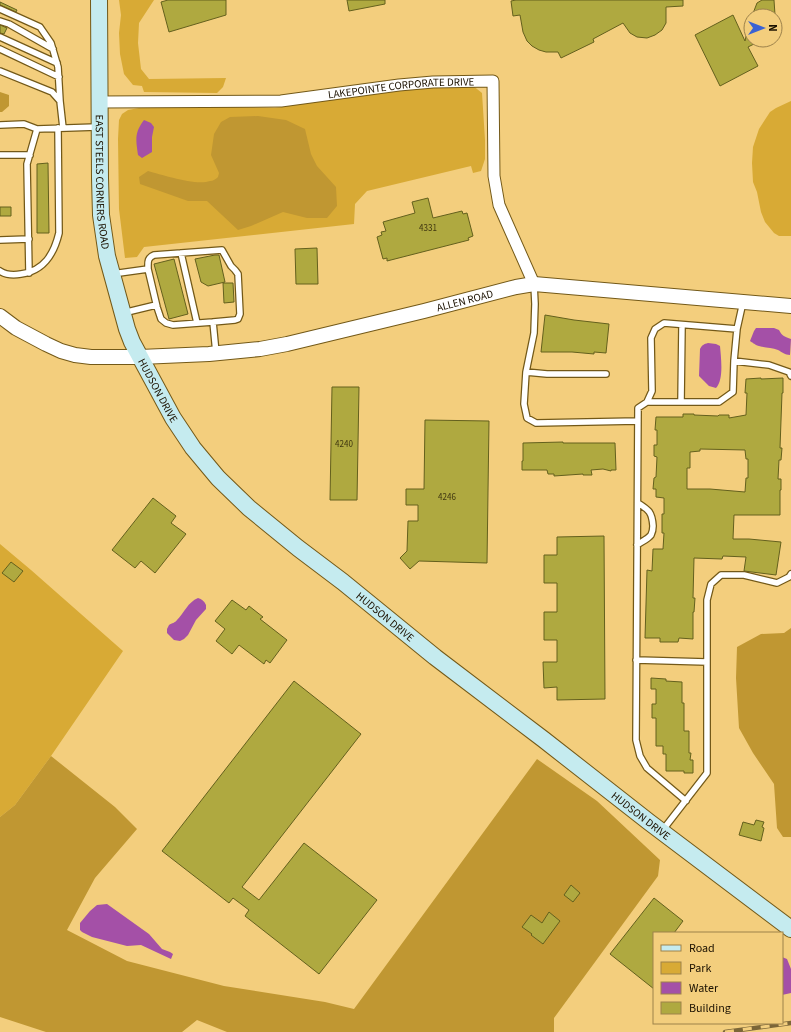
<svg xmlns="http://www.w3.org/2000/svg" width="791" height="1032" font-family="'Source Sans 3',sans-serif">
  <style>
    .green { fill: #d8aa35 }
    .forest { fill: #c09732 }
    .water { fill: #a450a7 }
    .building { fill: #afa940; stroke: #64601d; fill-rule: evenodd }
    .lines { fill: none; stroke-linecap: round; stroke-linejoin: round }
    .service-casing { stroke: #735918; stroke-width: 8 }
    .minor-casing { stroke: #735918; stroke-width: 13 }
    .tertiary-casing { stroke: #735918; stroke-width: 16 }
    .secondary-casing { stroke: #735918; stroke-width: 18 }
    .service { stroke: #fff; stroke-width: 5.5 }
    .minor { stroke: #fff; stroke-width: 11 }
    .tertiary { stroke: #fff; stroke-width: 14 }
    .secondary { stroke: #c5ebef; stroke-width: 16 }
    .rail-casing { stroke: #7c6638; stroke-width: 4.5 }
    .rail { stroke: #f3ce7d; stroke-width: 3; stroke-dasharray: 9; stroke-linecap: butt }
    .labels { text-anchor: middle; dominant-baseline: central; stroke-width: 3.5; stroke-linejoin: round; paint-order: stroke }
    .number-label { font-size: 9px; fill: #403710 }
    .street-label { font-size: 11px; fill: #1b1100; stroke: #f3ce7d }
  </style>
  <rect width="100%" height="100%" fill="#f3ce7d"/>
  <!-- green -->
  <path class="green" d="M 119,0 L 154,0 L 139,23 L 138,43 L 141,69 L 149,79 L 226,78 L 223,87 L 217,93 L 144,92 L 142,86 L 133,85 L 124,74 L 120,54 L 119,33 L 121,15 Z
    M 472,85 L 482,93 L 485,140 L 485,159 L 481,171 L 473,173 L 471,166 L 367,191 L 355,204 L 354,224 L 144,247 L 137,257 L 125,258 L 119,209 L 118,139 L 119,120 L 122,114 L 128,110 L 150,106 L 275,108 L 354,96 L 426,88 Z
    M 791,101 L 791,236 L 779,236 L 774,233 L 765,222 L 761,212 L 757,192 L 753,182 L 752,163 L 753,147 L 759,129 L 770,112 L 776,108 Z
    M 0,544 L 31,570 L 123,651 L 51,756 L 15,805 L 0,817 Z"/>
  <!-- forest -->
  <path class="forest" d="M 0,92 L 9,95 L 9,106 L 2,112 L 0,112 Z
    M 258,116 L 286,120 L 305,129 L 311,154 L 317,166 L 336,187 L 337,206 L 327,218 L 307,218 L 283,212 L 251,226 L 238,230 L 207,201 L 188,201 L 140,184 L 139,177 L 148,171 C 163,175 196,186 210,181 C 213,181 216,179 218,177 L 219,173 L 211,155 L 214,134 L 221,122 L 230,117 Z
    M 791,628 L 791,837 L 783,837 L 777,828 L 774,784 L 753,753 L 739,728 L 736,678 L 737,647 L 761,634 L 784,633 Z
    M 51,756 L 115,807 L 137,829 L 95,878 L 67,930 L 127,961 L 224,986 L 325,1002 L 354,1009 L 537,759 L 597,801 L 660,860 L 658,876 L 554,1018 L 554,1032 L 227,1032 L 197,1020 L 182,1032 L 46,1032 L 0,1017 L 0,817 L 15,805 Z"/>
  <!-- water -->
  <path class="water" d="M 144,120 L 151,123 L 154,127 L 152,137 L 152,152 L 142,158 L 138,155 C 136,140 134,133 144,120 Z
    M 756,328 L 774,328 L 779,330 C 782,336 785,337 791,339 L 790,355 C 785,355 782,352 778,350 C 771,347 763,348 756,345 C 753,343 753,343 750,341 L 754,331 Z
    M 708,343 L 716,344 L 720,346 C 721,358 724,380 716,388 L 709,386 L 699,376 L 700,349 C 702,345 704,344 708,343 Z
    M 198,598 C 202,599 204,601 206,605 L 206,609 L 196,620 L 188,635 L 184,639 L 180,641 L 174,640 L 167,633 L 167,629 L 169,625 C 172,623 175,623 177,620 C 184,613 188,602 198,598 Z
    M 107,904 L 149,934 L 162,949 L 170,952 L 173,954 L 171,959 L 141,945 L 127,946 L 92,937 L 82,932 L 80,930 L 80,923 L 90,911 L 97,905 Z
    M 782,957 L 787,959 L 791,969 L 791,993 L 782,995 Z"/>
  <!-- building -->
  <path class="building" d="M 168,0 L 226,0 L 226,15 L 169,32 L 161,2 Z
    M 347,0 L 385,0 L 385,4 L 349,11 Z
    M 516,0 L 683,0 L 683,6 L 666,7 L 666,23 L 662,30 L 655,35 L 647,38 L 637,37 L 630,33 L 623,23 L 593,39 L 594,42 L 561,58 L 558,52 L 546,52 L 539,50 L 532,46 L 527,41 L 523,32 L 520,15 L 513,16 L 511,1 Z
    M 762,0 L 774,0 L 775,15 L 752,16 L 757,3 Z
    M 0,2 L 17,10 L 16,12 L 0,5 Z
    M 733,15 L 745,41 L 747,32 L 754,44 L 748,47 L 758,66 L 720,86 L 695,35 Z
    M 0,25 L 7,28 L 4,34 L 0,33 Z
    M 48,163 L 49,233 L 37,233 L 37,164 Z
    M 428,198 L 433,218 L 462,211 L 463,214 L 467,213 L 473,236 L 468,238 L 469,240 L 387,261 L 387,258 L 383,259 L 377,237 L 382,235 L 381,232 L 386,231 L 383,222 L 415,213 L 412,202 Z
    M 0,207 L 11,207 L 11,216 L 0,216 Z
    M 317,248 L 318,284 L 296,284 L 295,249 Z
    M 215,255 L 219,255 L 225,282 L 208,286 L 201,282 L 195,259 Z
    M 174,259 L 188,314 L 169,319 L 154,264 Z
    M 223,283 L 233,283 L 234,302 L 224,303 Z
    M 545,315 L 574,320 L 609,324 L 606,353 L 594,352 L 594,354 L 572,352 L 541,352 Z
    M 761,378 L 761,379 L 783,378 L 783,393 L 782,393 L 780,448 L 782,448 L 781,460 L 779,460 L 778,479 L 781,479 L 781,490 L 780,490 L 780,515 L 734,515 L 733,539 L 749,539 L 781,542 L 776,575 L 744,571 L 746,557 L 723,556 L 722,559 L 694,558 L 693,598 L 695,598 L 694,612 L 693,612 L 693,639 L 679,638 L 678,642 L 660,642 L 660,638 L 645,638 L 647,570 L 652,571 L 653,549 L 663,549 L 664,533 L 662,533 L 662,514 L 664,514 L 664,498 L 656,497 L 656,489 L 653,489 L 654,478 L 656,477 L 657,457 L 654,456 L 654,445 L 657,445 L 657,430 L 655,430 L 656,417 L 683,417 L 683,414 L 694,414 L 694,415 L 718,416 L 719,415 L 729,415 L 729,418 L 746,415 L 747,393 L 745,393 L 746,379 ZM 700,449 L 745,450 L 746,459 L 748,459 L 748,478 L 746,478 L 745,492 L 710,489 L 687,489 L 687,468 L 690,468 L 690,452 L 700,451 Z
    M 332,387 L 359,387 L 357,500 L 330,500 Z
    M 425,420 L 489,421 L 487,563 L 419,561 L 410,569 L 400,558 L 407,551 L 408,521 L 418,521 L 418,505 L 406,505 L 406,489 L 424,489 Z
    M 563,442 L 563,443 L 615,443 L 616,470 L 611,470 L 611,471 L 603,469 L 591,470 L 592,475 L 583,475 L 583,474 L 554,476 L 554,474 L 548,474 L 547,470 L 522,470 L 522,461 L 523,461 L 523,443 Z
    M 153,498 L 176,516 L 171,523 L 186,534 L 155,573 L 141,561 L 135,568 L 112,550 Z
    M 604,536 L 605,699 L 557,700 L 557,687 L 544,688 L 543,662 L 557,662 L 557,640 L 544,640 L 544,612 L 557,612 L 557,583 L 544,583 L 544,555 L 557,555 L 557,537 Z
    M 11,562 L 23,571 L 14,582 L 2,573 Z
    M 232,600 L 246,610 L 249,606 L 263,617 L 260,619 L 287,640 L 270,663 L 266,660 L 264,664 L 239,645 L 232,654 L 216,641 L 225,629 L 215,621 Z
    M 651,678 L 666,679 L 666,681 L 682,682 L 682,703 L 684,703 L 684,731 L 689,731 L 689,753 L 691,753 L 690,760 L 693,760 L 693,773 L 684,773 L 684,771 L 666,771 L 666,754 L 663,754 L 663,746 L 656,746 L 656,718 L 652,718 L 652,704 L 656,704 L 656,689 L 651,689 Z
    M 294,681 L 361,734 L 242,887 L 259,900 L 304,843 L 377,900 L 319,974 L 245,916 L 249,910 L 233,898 L 229,903 L 162,851 Z
    M 756,820 L 764,822 L 762,827 L 764,828 L 761,841 L 739,835 L 743,822 L 754,825 Z
    M 571,885 L 580,893 L 573,902 L 564,895 Z
    M 654,898 L 683,921 L 674,933 L 654,933 L 654,989 L 610,954 Z
    M 549,912 L 560,921 L 543,944 L 531,935 L 532,934 L 522,927 L 531,915 L 542,923 Z"/>
  <g class="lines">
    <!-- service casing -->
    <g class="service-casing">
      <path id="service" d="M 0,9 L 40,27 L 51,43 L 58,67 L 60,101
        M 0,21 L 9,24 L 53,49
        M 0,37 L 57,63
        M 0,49 L 59,77
        M 0,71 L 52,92 L 60,101 L 63,128
        M 0,125 L 24,124 L 37,129
        M 0,155 L 30,155
        M 0,240 L 29,239
        M 181,253 L 197,323
        M 148,269 C 148,262 147,258 154,255 L 222,250 L 231,266 L 235,270 L 238,274 L 240,314 L 238,319 L 235,320 L 213,322
        M 0,271 C 6,275 15,275 21,274 C 44,271 54,254 59,233 L 58,128
        M 29,273 L 27,164 L 37,129 L 97,127
        M 112,274 L 148,269 L 157,307 L 161,319 L 166,323 L 173,325 L 213,322 L 216,353
        M 534,284 L 535,304 L 534,333 L 526,372 L 524,404 L 527,418 L 536,423 L 638,421
        M 123,313 L 156,305
        M 734,361 L 737,329 L 743,302
        M 526,372 L 547,374 L 606,374
        M 647,402 L 652,391 L 651,338 L 655,329 L 664,323 L 737,329
        M 681,402 L 682,325
        M 637,545 C 641,542 648,539 651,535 C 652,533 653,529 653,526 C 652,512 649,510 638,503
        M 636,660 L 707,662
        M 686,801 L 647,768 L 640,756 L 636,740 L 638,408 L 647,402 L 719,402 L 733,392 L 734,361 L 769,365 L 789,372 L 791,376
        M 662,831 L 707,773 L 707,600 L 711,584 L 721,575 L 744,575 L 777,583 L 789,577 L 791,574"/>
    </g>
    <!-- minor casing -->
    <g class="minor-casing">
      <g id="minor">
        <path id="s1" d="M 99,102 L 281,101 L 399,85 L 433,82 L 493,81 L 494,176 L 499,205 L 534,284"/>
      </g>
    </g>
    <!-- tertiary casing -->
    <g class="tertiary-casing">
      <g id="tertiary">
        <path id="s2" d="M 0,316 L 16,328 L 46,344 L 61,351 L 75,355 L 91,357 L 140,357 L 209,354 L 260,349 L 287,344 L 424,311 L 516,287 L 534,284 L 791,306"/>
      </g>
    </g>
    <!-- secondary casing -->
    <g class="secondary-casing">
      <g id="secondary">
        <path id="s3" d="M 99,0 L 100,178 L 101,215 L 107,256 L 127,329 L 132,342 L 173,418 L 193,448 L 218,478 L 249,508 L 298,548 L 343,582 L 435,657 L 543,739 L 649,822 L 791,929"/>
      </g>
    </g>
    <!-- service -->
    <use href="#service" class="service"/>
    <!-- minor -->
    <use href="#minor" class="minor"/>
    <!-- tertiary -->
    <use href="#tertiary" class="tertiary"/>
    <!-- secondary -->
    <use href="#secondary" class="secondary"/>
    <!-- rail casing -->
    <g class="rail-casing">
      <path id="rail" d="M 725,1032 L 791,1023"/>
    </g>
    <!-- rail -->
    <use href="#rail" class="rail"/>
  </g>
  <g class="labels">
    <!-- number labels -->
    <g class="number-label">
      <text x="428" y="228">4331</text>
      <text x="344" y="444">4240</text>
      <text x="447" y="497">4246</text>
    </g>
    <!-- street labels -->
    <g class="street-label">
      <text stroke="none"><textPath href="#s1" startOffset="303">LAKEPOINTE CORPORATE DRIVE</textPath></text>
      <text stroke="none"><textPath href="#s3" startOffset="182">EAST STEELS CORNERS ROAD</textPath></text>
      <text stroke="none"><textPath href="#s2" startOffset="481">ALLEN ROAD</textPath></text>
      <text stroke="none"><textPath href="#s3" startOffset="401">HUDSON DRIVE</textPath></text>
      <text stroke="none"><textPath href="#s3" startOffset="725">HUDSON DRIVE</textPath></text>
      <text stroke="none"><textPath href="#s3" startOffset="1049">HUDSON DRIVE</textPath></text>
    </g>
  </g>
  <!-- legend -->
  <rect x="653" y="932" width="130" height="92" fill="#f3ce7d" stroke="#9d824b"/>
  <rect x="661" y="945" width="20" height="6" fill="#c5ebef" stroke="#9d824b"/>
  <text x="689" y="952" font-size="12" fill="#1b1100">Road</text>
  <rect x="661" y="962" width="20" height="12" fill="#d8aa35" stroke="#9d824b"/>
  <text x="689" y="972" font-size="12" fill="#1b1100">Park</text>
  <rect x="661" y="982" width="20" height="12" fill="#a450a7" stroke="#9d824b"/>
  <text x="689" y="992" font-size="12" fill="#1b1100">Water</text>
  <rect x="661" y="1002" width="20" height="12" fill="#afa940" stroke="#9d824b"/>
  <text x="689" y="1012" font-size="12" fill="#1b1100">Building</text>
  <!-- north arrow -->
  <g transform="translate(763 28) rotate(90)"><circle r="19" fill="#f3ce7d" stroke="#9d824b"/>
  <path d="M0-3L7 15L0 10L-7 15Z" fill="#3a62d3"/>
  <text y="-6" font-size="11" font-weight="bold" text-anchor="middle" fill="#1b1100">N</text>
  </g>
</svg>
